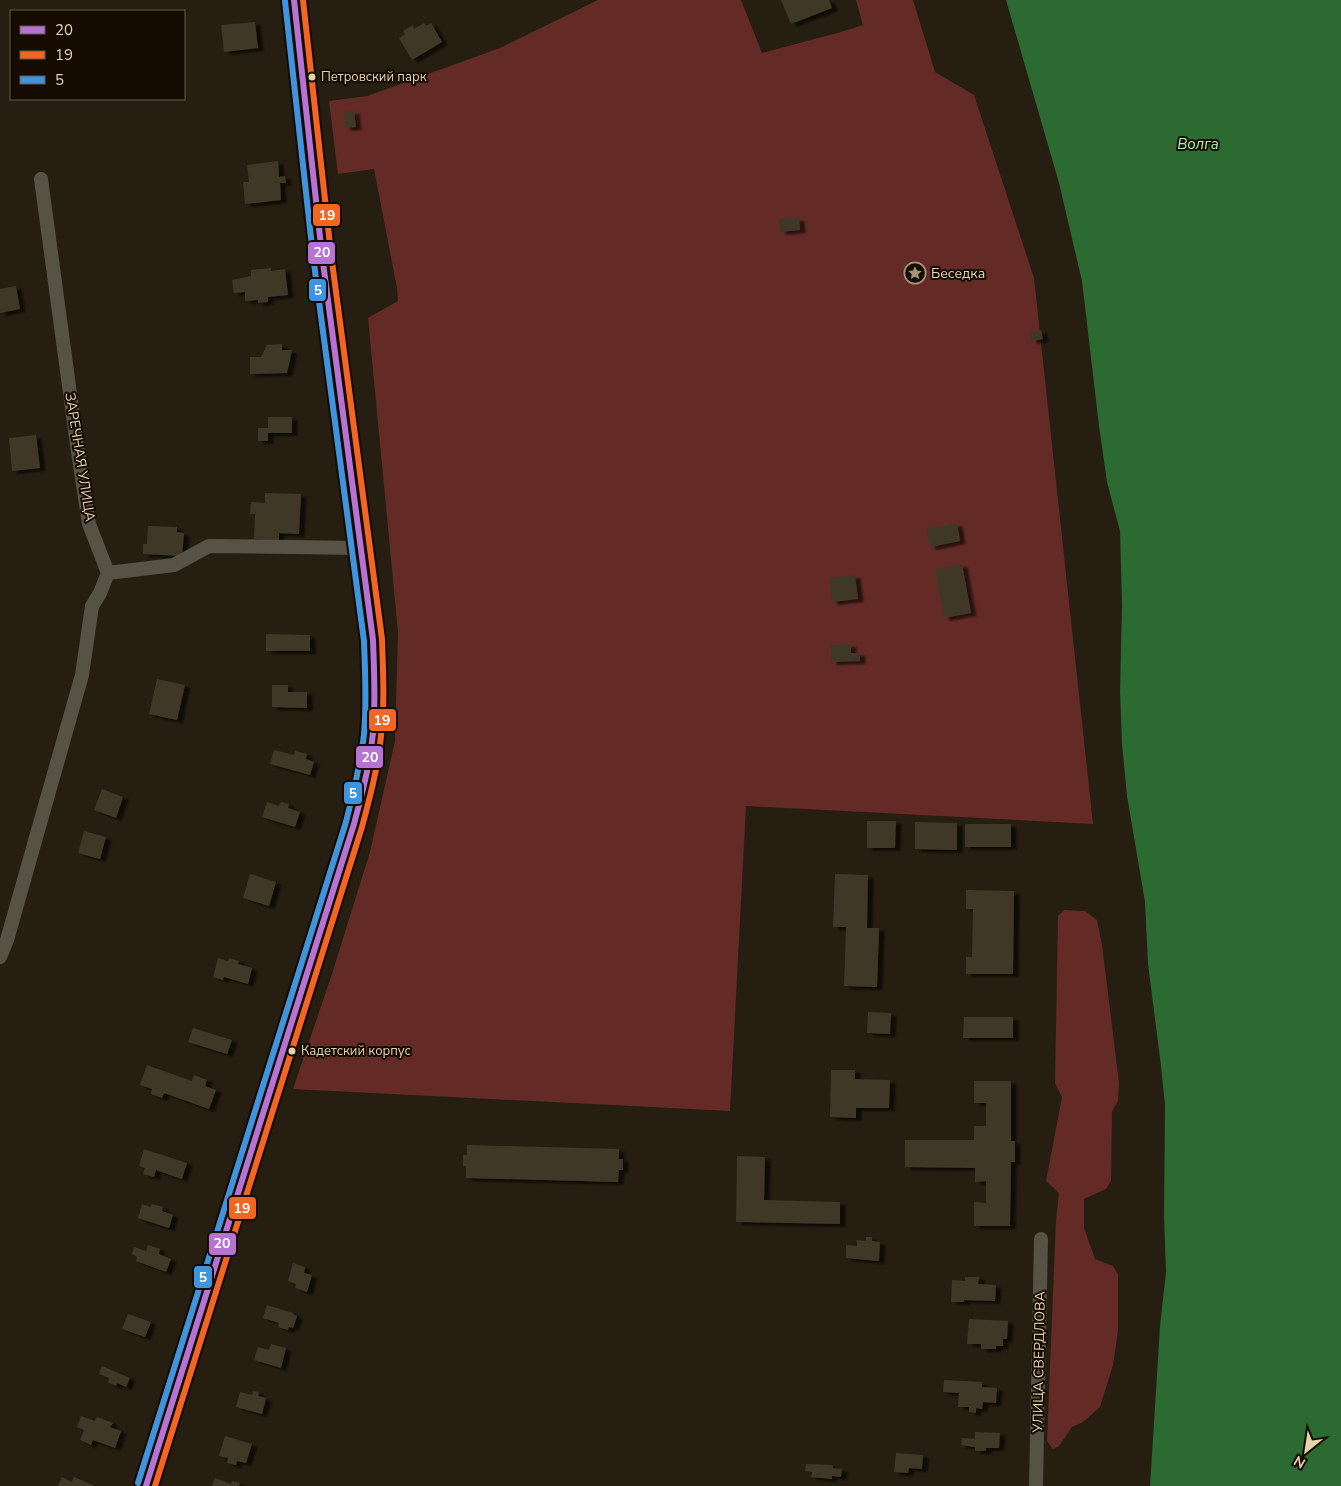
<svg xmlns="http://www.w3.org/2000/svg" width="1341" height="1486" font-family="'Nunito Sans',sans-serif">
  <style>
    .green { fill: #642b26 }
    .water { fill: #2b6a30 }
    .building { fill: #3f3827; filter: url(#shadow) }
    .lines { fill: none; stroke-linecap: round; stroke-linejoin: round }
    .street { stroke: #575246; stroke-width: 14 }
    .primary { stroke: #615a4c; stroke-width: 21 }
    .bus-1-casing { stroke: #150b00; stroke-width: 10 }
    .bus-2-casing { stroke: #150b00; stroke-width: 10 }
    .bus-3-casing { stroke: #150b00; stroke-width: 10 }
    .bus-1 { stroke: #b673d3; stroke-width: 6 }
    .bus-2 { stroke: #f26522; stroke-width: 6 }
    .bus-3 { stroke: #4094de; stroke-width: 6 }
    .bus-dot { fill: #e5d3ae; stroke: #150b00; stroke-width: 2 }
    .labels { text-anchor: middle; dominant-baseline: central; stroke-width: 4; stroke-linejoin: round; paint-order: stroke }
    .bus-label { font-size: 13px; fill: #e5d3ae; stroke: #150b00; text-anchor: start }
    .poi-label { font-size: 14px; fill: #e5d3ae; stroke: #150b00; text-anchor: start }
    .street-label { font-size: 14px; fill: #e5d3ae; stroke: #150b00 }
    .water-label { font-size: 15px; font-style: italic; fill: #9ffca3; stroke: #150b00 }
    .line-badge { stroke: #150b00; stroke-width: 2 }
    .badge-label { font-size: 14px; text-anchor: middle; font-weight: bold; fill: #fff }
  </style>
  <defs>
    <filter id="shadow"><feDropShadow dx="5.5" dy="3" stdDeviation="1" flood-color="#0009"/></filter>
  </defs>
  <rect width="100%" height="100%" fill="#251e11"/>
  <!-- green -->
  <path class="green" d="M 598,0 L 741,0 L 762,53 L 841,32 L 863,25 L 856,0 L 913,0 L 935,72 L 974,95 L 1034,278 L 1093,824 L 746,806 L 730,1111 L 293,1089 L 332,974 L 370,852 L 395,741 L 398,632 L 368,318 L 398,301 L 397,288 L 374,169 L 338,174 L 329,101 L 367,96 L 500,48 Z
    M 1064,910 L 1085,911 L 1097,920 L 1102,945 L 1119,1083 L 1118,1101 L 1112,1111 L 1111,1181 L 1106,1189 L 1084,1199 L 1084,1228 L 1095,1259 L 1113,1266 L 1118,1274 L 1118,1331 L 1113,1365 L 1100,1407 L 1083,1422 L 1072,1427 L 1059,1446 L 1053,1449 L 1047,1441 L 1056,1220 L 1059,1193 L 1046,1181 L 1062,1097 L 1055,1083 L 1058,916 Z"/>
  <!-- water -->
  <path class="water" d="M 1006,0 L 1341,0 L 1341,1486 L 1150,1486 L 1160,1326 L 1166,1272 L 1164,1216 L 1165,1105 L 1161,1066 L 1148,964 L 1145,902 L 1127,796 L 1122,744 L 1120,692 L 1122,605 L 1120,531 L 1107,482 L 1099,426 L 1082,281 L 1059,183 Z"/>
  <!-- building -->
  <path class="building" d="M 781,0 L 829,0 L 832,8 L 791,24 Z
    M 255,22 L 258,48 L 224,52 L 221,25 Z
    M 424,23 L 426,26 L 431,23 L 442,42 L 412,60 L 399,38 L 405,34 L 403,31 L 413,25 L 414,29 Z
    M 354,111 L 356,127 L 345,128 L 344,112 Z
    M 278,161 L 279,177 L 285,176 L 286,183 L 280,183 L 281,200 L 245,204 L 243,182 L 249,182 L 247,165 Z
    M 799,218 L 800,230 L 780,232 L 779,219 Z
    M 271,268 L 271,271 L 285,269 L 288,295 L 268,297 L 268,302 L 258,303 L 258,300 L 245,301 L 245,292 L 234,293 L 232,280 L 251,276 L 251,270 Z
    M 16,286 L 20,309 L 0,313 L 0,289 Z
    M 1041,330 L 1043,339 L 1031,341 L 1030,332 Z
    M 282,344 L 282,350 L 292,350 L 287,373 L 250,374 L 250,357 L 261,357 L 267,345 Z
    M 268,417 L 292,417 L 292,433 L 268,433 L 268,441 L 258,441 L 258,428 L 268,428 Z
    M 36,435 L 40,468 L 12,471 L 9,438 Z
    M 265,493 L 301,494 L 299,534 L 279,533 L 279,541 L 254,539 L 255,514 L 250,514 L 251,502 L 265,503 Z
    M 957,523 L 960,541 L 930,547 L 926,529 Z
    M 148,526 L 177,527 L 177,532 L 184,533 L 182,556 L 143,554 L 143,544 L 147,544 Z
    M 962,564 L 971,613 L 944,618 L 935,569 Z
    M 855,575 L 858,599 L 832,602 L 829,578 Z
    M 266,634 L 310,635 L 310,651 L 266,651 Z
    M 851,644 L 851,653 L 860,653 L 860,661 L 831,662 L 831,645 Z
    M 157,679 L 185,685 L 177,720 L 149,714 Z
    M 272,685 L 288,685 L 288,692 L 307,692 L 307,708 L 272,707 Z
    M 274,750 L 294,755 L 295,751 L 307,754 L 306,759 L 314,762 L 310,775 L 270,764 Z
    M 102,789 L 123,797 L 116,818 L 94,810 Z
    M 267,802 L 279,806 L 281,802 L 289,804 L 288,808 L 300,812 L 295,827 L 262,817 Z
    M 867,821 L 896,821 L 895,848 L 867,848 Z
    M 915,822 L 957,823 L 957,850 L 915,849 Z
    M 965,824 L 1011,824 L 1011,847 L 965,847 Z
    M 84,831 L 106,837 L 100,859 L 78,853 Z
    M 250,874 L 276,882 L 269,906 L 243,898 Z
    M 835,874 L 868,875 L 867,928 L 879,928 L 877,987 L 844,986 L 846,927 L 833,927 Z
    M 966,890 L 1014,891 L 1013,974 L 966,974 L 966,957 L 972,957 L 973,909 L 966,909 Z
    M 218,958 L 228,961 L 229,958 L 239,961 L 238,964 L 252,968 L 248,984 L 224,977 L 223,980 L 213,977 Z
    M 868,1012 L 891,1013 L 890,1034 L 867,1033 Z
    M 964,1017 L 1013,1017 L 1013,1038 L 963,1038 Z
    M 193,1028 L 232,1040 L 227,1054 L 188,1042 Z
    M 147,1065 L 192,1081 L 194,1075 L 207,1080 L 205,1086 L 216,1090 L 209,1109 L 164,1093 L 162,1098 L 151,1094 L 152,1089 L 140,1085 Z
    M 831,1070 L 855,1070 L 855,1079 L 890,1080 L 889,1108 L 856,1108 L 856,1118 L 830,1117 Z
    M 974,1081 L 1011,1081 L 1011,1141 L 1015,1141 L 1015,1162 L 1011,1162 L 1010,1226 L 974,1226 L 974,1202 L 986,1203 L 986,1181 L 975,1182 L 975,1168 L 905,1167 L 905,1140 L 974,1140 L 974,1126 L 986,1126 L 986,1103 L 974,1103 Z
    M 467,1145 L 619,1149 L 619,1159 L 623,1159 L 623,1170 L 619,1170 L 618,1182 L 466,1178 L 466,1166 L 463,1166 L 463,1155 L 467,1155 Z
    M 144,1149 L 187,1163 L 182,1179 L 156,1170 L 154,1177 L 143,1174 L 145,1168 L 139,1166 Z
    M 737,1156 L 765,1157 L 764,1200 L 840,1202 L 840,1224 L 736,1222 Z
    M 142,1204 L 150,1207 L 152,1204 L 163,1207 L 162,1211 L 173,1215 L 169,1228 L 138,1218 Z
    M 866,1237 L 872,1237 L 872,1241 L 880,1242 L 879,1261 L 846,1258 L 846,1245 L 857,1246 L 857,1240 L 866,1241 Z
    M 148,1245 L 160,1249 L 159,1254 L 171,1259 L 166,1272 L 136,1261 L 137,1257 L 132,1254 L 134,1247 L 146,1251 Z
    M 293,1263 L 305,1267 L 304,1273 L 312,1275 L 307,1292 L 295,1288 L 296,1284 L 288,1281 Z
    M 965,1277 L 979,1277 L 978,1284 L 996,1285 L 995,1301 L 964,1300 L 964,1302 L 951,1302 L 952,1280 L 965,1281 Z
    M 267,1305 L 293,1313 L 293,1314 L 297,1316 L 293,1328 L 289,1327 L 288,1330 L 278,1327 L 279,1323 L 263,1318 Z
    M 128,1314 L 151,1322 L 145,1337 L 122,1329 Z
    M 969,1319 L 1008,1321 L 1007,1339 L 1003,1339 L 1003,1346 L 996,1346 L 996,1349 L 981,1349 L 981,1344 L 967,1344 Z
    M 271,1344 L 286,1348 L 281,1368 L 254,1360 L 258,1347 L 269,1350 Z
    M 102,1366 L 130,1378 L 126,1387 L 117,1383 L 116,1386 L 108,1382 L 109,1378 L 99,1374 Z
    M 944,1380 L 982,1382 L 982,1387 L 997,1388 L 996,1403 L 983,1402 L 982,1409 L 976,1408 L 976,1413 L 969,1412 L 969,1407 L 958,1407 L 959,1393 L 943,1392 Z
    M 253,1391 L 259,1392 L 258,1396 L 266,1398 L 262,1414 L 236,1407 L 240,1392 L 252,1395 Z
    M 81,1416 L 95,1421 L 97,1417 L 113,1423 L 110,1427 L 121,1431 L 115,1448 L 93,1440 L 91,1445 L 80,1440 L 84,1430 L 77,1427 Z
    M 975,1432 L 1000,1433 L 999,1448 L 986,1448 L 986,1451 L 975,1451 L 975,1447 L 961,1445 L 962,1438 L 975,1439 Z
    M 225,1436 L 252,1444 L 246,1463 L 237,1461 L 236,1465 L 227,1463 L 228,1458 L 219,1456 Z
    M 896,1453 L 923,1455 L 922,1469 L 909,1468 L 908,1473 L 894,1472 Z
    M 806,1464 L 833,1465 L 833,1468 L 842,1469 L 841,1477 L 832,1476 L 832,1479 L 811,1477 L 812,1472 L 805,1471 Z
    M 62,1477 L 72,1482 L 74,1477 L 95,1486 L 58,1486 Z
    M 215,1478 L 231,1484 L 232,1481 L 240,1483 L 239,1486 L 212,1486 Z"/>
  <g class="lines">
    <!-- street -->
    <path class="street" d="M 108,573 L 174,565 L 209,546 L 361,548
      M 0,957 L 7,940 L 82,675 L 92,606 L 100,593 L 108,573 L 89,524 L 77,445 L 41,179
      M 1036,1486 L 1041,1239"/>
    <!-- primary -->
    <path class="primary" d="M 146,1486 L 354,824 C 362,794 370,764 373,733 C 376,702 374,671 373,640 L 322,255 L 294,0"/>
    <!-- bus-1 casing -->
    <g class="bus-1-casing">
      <path id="bus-1" d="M 146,1486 L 354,824 C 362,794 370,764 373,733 C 376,702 374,671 373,640 L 322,255 L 294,0"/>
    </g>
    <!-- bus-2 casing -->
    <g class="bus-2-casing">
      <path id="bus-2" d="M 155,1486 L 362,827 C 370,797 378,767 381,736 C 385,704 383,671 382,639 L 331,254 L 303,0"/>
    </g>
    <!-- bus-3 casing -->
    <g class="bus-3-casing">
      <path id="bus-3" d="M 138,1483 L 346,822 C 353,793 361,764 364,734 C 367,703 365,672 364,641 L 313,256 L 285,1"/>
    </g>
    <!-- bus-1 -->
    <use href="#bus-1" class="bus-1"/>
    <!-- bus-2 -->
    <use href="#bus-2" class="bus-2"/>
    <!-- bus-3 -->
    <use href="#bus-3" class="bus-3"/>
  </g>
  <!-- icons -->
  <defs>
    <g id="sight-ring" transform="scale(1.125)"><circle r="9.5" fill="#150b00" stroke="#a29477" stroke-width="1.5"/><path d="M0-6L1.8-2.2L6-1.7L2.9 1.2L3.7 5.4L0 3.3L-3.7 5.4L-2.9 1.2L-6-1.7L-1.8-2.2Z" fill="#a29477"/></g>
  </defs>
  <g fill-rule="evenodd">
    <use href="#sight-ring" x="915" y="273"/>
  </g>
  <!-- markers -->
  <g class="bus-dot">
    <circle cx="312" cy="77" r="4.5"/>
    <circle cx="292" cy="1051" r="4.5"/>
  </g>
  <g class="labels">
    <!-- bus labels -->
    <g class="bus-label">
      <text x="321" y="77">Петровский парк</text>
      <text x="301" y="1051">Кадетский корпус</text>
    </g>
    <!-- poi labels -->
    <g class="poi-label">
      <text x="931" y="273">Беседка</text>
    </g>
    <!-- street labels -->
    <g class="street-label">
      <text transform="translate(80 457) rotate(81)">ЗАРЕЧНАЯ УЛИЦА</text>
      <text transform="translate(1039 1362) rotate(-89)">УЛИЦА СВЕРДЛОВА</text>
    </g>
    <!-- water labels -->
    <g class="water-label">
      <text x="1198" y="144">Волга</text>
    </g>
  </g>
  <g class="line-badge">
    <rect x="312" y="203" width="29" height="24" rx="5" fill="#f26522"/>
    <rect x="307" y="241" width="29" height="24" rx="5" fill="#b673d3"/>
    <rect x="308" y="278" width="19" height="24" rx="5" fill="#4094de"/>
    <rect x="368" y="708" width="29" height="24" rx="5" fill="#f26522"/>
    <rect x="355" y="745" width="29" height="24" rx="5" fill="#b673d3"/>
    <rect x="343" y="781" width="20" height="24" rx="5" fill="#4094de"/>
    <rect x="228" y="1196" width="29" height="24" rx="5" fill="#f26522"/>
    <rect x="208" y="1232" width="29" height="24" rx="5" fill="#b673d3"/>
    <rect x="193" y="1265" width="20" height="24" rx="5" fill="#4094de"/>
  </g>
  <g class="badge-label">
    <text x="327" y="220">19</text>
    <text x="322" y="257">20</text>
    <text x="318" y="295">5</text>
    <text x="382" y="725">19</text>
    <text x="370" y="762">20</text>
    <text x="353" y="798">5</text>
    <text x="242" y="1213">19</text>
    <text x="222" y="1248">20</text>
    <text x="203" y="1282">5</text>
  </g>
  <!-- legend -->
  <rect x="10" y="10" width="175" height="90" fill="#150b00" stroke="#685b46"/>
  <rect x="20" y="26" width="25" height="8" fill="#b673d3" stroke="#685b46"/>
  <text x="55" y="35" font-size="15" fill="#e5d3ae">20</text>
  <rect x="20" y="51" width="25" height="8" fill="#f26522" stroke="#685b46"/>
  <text x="55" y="60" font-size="15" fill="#e5d3ae">19</text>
  <rect x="20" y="76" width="25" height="8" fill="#4094de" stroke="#685b46"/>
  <text x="55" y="85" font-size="15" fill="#e5d3ae">5</text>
  <!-- north arrow -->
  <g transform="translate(1306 1451) rotate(210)" stroke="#150b00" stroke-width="4" paint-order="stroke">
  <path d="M0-4L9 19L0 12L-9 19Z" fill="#e5d3ae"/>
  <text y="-8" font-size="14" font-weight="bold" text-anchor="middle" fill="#e5d3ae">N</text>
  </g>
</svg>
